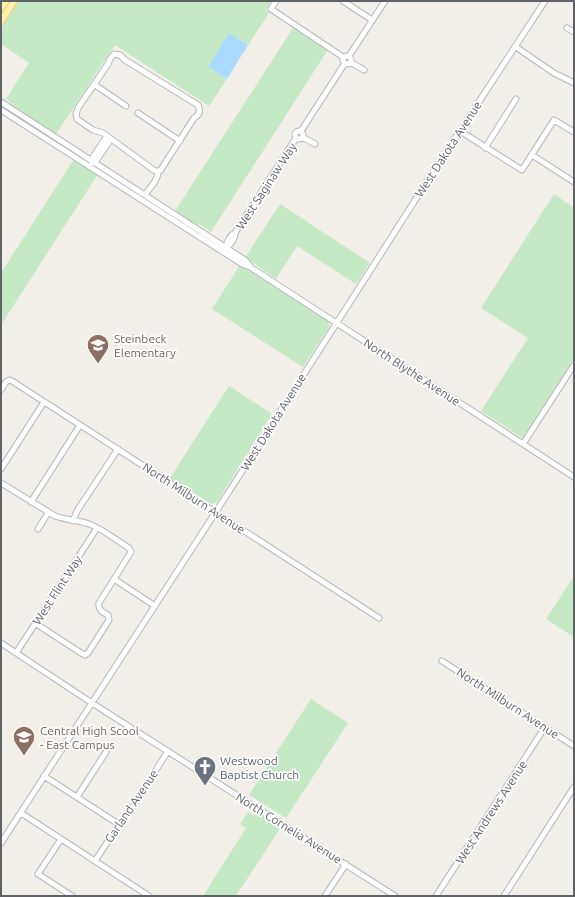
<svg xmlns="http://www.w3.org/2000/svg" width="575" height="897" font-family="Ubuntu,sans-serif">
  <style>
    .green { fill: #c5e8c5 }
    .water { fill: #aadaff }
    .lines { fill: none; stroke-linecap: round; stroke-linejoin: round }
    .minor-casing { stroke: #b5b8bc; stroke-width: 7 }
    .major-casing { stroke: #f2c960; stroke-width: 8 }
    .minor { stroke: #fff; stroke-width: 5 }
    .major { stroke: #fff2af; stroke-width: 6 }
    .labels { text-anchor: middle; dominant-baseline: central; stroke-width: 3.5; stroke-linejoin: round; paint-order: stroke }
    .street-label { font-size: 12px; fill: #5f6368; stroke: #fff }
    .education-label { font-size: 12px; fill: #785e54; stroke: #fff; text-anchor: start }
    .worship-label { font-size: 12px; fill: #5b616d; stroke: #fff; text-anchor: start }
  </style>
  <rect width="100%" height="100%" fill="#f1efe8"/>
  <!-- green -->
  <path class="green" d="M 19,1 L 271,1 L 266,10 L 269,13 L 248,45 L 229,33 L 208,67 L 227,79 L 209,106 L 115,45 L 56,134 L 30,118 L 6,99 L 29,63 L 1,44 L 1,29 Z
    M 293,28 L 327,51 L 211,232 L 199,224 L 197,226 L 175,211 Z
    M 74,159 L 98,174 L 1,325 L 1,273 Z
    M 554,194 L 574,208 L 574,358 L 523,438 L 481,411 L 528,338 L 481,308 Z
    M 280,204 L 370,263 L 356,284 L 297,246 L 276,279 L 246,258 L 248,253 Z
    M 240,265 L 328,321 L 329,328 L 303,367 L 212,309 Z
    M 229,386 L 272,414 L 217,502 L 211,504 L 170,478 Z
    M 574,576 L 574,637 L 546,619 Z
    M 311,699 L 348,723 L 286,818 L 249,795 Z
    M 248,812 L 254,816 L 257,812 L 281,827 L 236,896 L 203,896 L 246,828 L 240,824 Z"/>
  <!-- water -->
  <path class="water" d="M 229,33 L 248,45 L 227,79 L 208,67 Z"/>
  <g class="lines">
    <!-- minor casing -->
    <g class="minor-casing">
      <path id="minor" d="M 276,1 L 271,9 L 343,57
        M 343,1 L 372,20
        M 567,28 L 574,32
        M 516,47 L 554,73 L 574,83
        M 114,54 L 120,55 L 125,60 L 198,105 C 201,111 199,115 194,118 L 160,171 L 155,171 L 103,133 L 93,130 L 77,119 L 76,114 L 78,108 L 108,64 L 110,59 Z
        M 349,56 L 385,1
        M343 60a4 4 0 1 1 8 0a4 4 0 1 1-8 0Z
        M 350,62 L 364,70
        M 95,85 L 126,106
        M 1,102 L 245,260 L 250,266
        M 1,110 L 242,264 L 250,267 L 574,477
        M 138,113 L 180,141
        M 301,131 L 345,63
        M 460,131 L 522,170 L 554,120 L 574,132
        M295 135a4 4 0 1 1 8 0a4 4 0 1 1-8 0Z
        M 302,137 L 315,144
        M 485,148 L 516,99
        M 532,155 L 574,182
        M 91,160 L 107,136
        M 92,163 L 96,161 L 111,139
        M 145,195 C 150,187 158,181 158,172
        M 226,248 C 227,241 229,236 235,233 L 296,138
        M 226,248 C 231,244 235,240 235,233
        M 1,390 L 6,382 L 9,380 L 12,381 L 379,618
        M 523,444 L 574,365
        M 1,469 L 44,402
        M 1,483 L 55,516 C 66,520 77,520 89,524 C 103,529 116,540 129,548 L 131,552 L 99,603 C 98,610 102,612 108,615 L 109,620 L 88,653 L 85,655 L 81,653 L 35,623
        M 31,502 L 80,425
        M 73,521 L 77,511 L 118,449
        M 38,529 L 48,513
        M 114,579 L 155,606
        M 1,643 L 92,703 L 395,896
        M 16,653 L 97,528
        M 442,661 L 574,746
        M 44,776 L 120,825
        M 77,797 L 106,752
        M 21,813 L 149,896
        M 61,839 L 38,874 L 72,896
        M 1,843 L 230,490 L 444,155 L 545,1
        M 95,861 L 110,838 L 125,819 L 168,751
        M 325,896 L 346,864
        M 436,896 L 545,727
        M 504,896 L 574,787"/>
    </g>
    <!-- major casing -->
    <g class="major-casing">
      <path id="major" d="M 1,8 L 6,1
        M 1,21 L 14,1"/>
    </g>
    <!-- minor -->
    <use href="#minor" class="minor"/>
    <!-- major -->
    <use href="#major" class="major"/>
  </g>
  <!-- icons -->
  <defs>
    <g id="school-pin" transform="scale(1.15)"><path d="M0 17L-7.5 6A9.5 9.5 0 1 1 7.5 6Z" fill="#8d6e63" stroke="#fff"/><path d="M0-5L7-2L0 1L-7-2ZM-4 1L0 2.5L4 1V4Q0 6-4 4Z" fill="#fff"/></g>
    <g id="church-pin" transform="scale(1.15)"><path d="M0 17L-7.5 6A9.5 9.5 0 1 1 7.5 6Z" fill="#6b7280" stroke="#fff"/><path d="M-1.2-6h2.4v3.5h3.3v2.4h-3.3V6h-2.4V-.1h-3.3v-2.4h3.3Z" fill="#fff"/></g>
  </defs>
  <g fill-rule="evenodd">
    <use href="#school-pin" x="98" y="345"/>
    <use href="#school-pin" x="24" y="737"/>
    <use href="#church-pin" x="205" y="767"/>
  </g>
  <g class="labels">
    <!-- street labels -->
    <g class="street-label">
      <text transform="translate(448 149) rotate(-57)">West Dakota Avenue</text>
      <text transform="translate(266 186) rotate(-57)">West Saginaw Way</text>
      <text transform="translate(412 372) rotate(33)">North Blythe Avenue</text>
      <text transform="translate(273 422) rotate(-58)">West Dakota Avenue</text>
      <text transform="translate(194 498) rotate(33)">North Milburn Avenue</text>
      <text transform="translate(57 590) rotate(-57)">West Flint Way</text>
      <text transform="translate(508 703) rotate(33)">North Milburn Avenue</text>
      <text transform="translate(131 806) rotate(-56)">Garland Avenue</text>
      <text transform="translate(491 812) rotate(-57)">West Andrews Avenue</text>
      <text transform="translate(289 828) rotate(32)">North Cornelia Avenue</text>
    </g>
    <!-- education labels -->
    <g class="education-label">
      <text x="114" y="338">Steinbeck<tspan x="114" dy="14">Elementary</tspan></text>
      <text x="40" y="730">Central High Scool<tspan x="40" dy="14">- East Campus</tspan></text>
    </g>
    <!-- worship labels -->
    <g class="worship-label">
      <text x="220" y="760">Westwood<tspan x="220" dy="14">Baptist Church</tspan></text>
    </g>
  </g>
  <!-- border -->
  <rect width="575" height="897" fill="none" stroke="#5f6368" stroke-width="4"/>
</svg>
